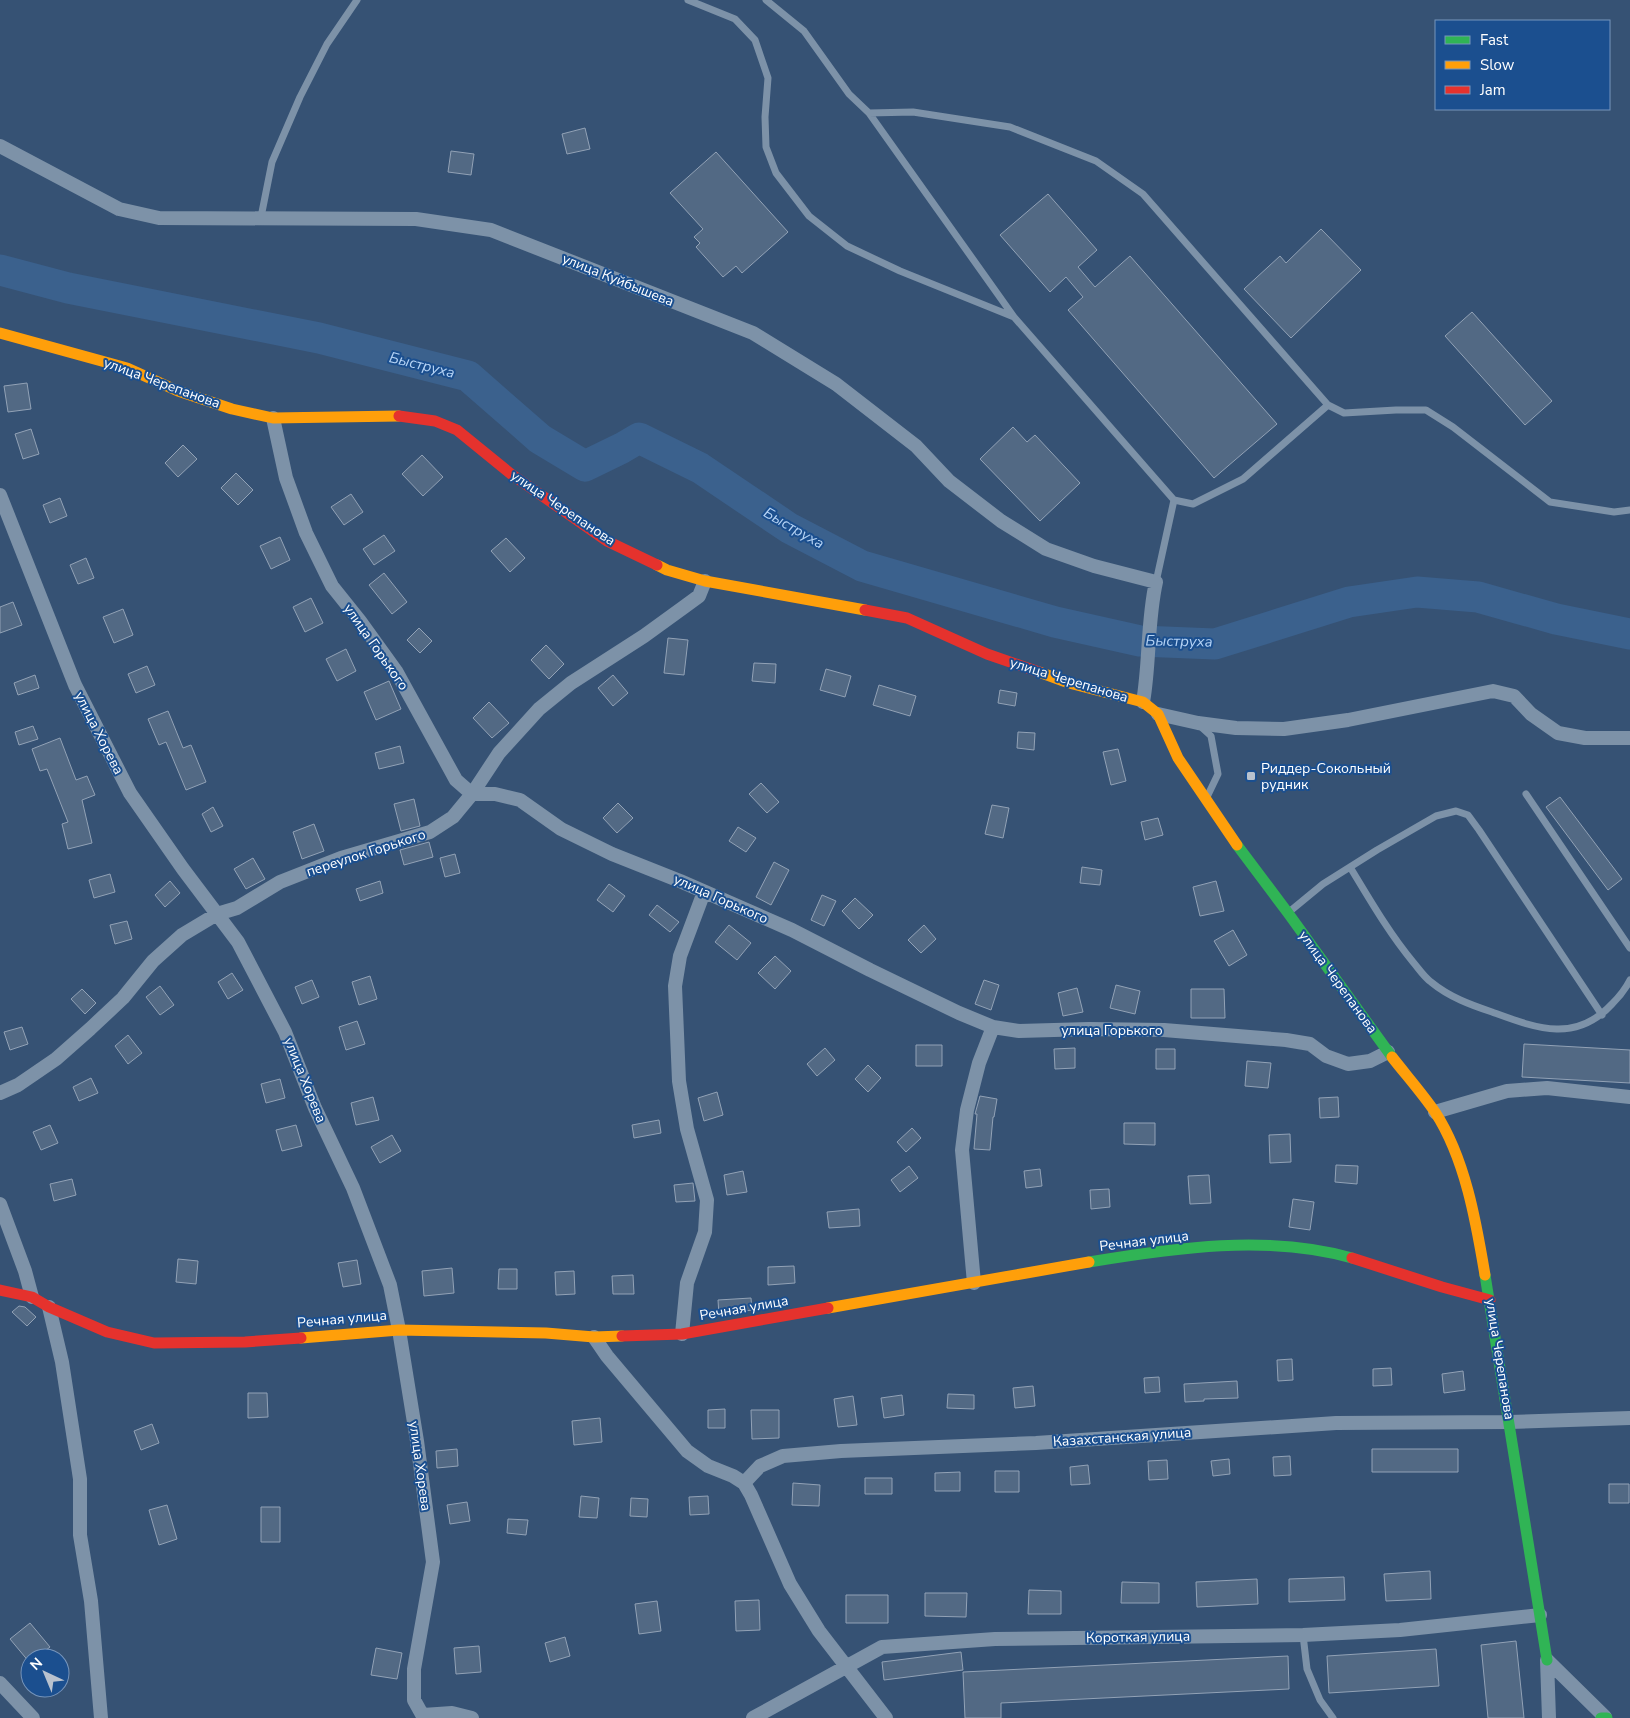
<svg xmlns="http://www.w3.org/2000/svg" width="1630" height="1718" font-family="'Nunito Sans',sans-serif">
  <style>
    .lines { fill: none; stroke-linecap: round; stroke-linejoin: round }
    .river { stroke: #3b618d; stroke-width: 31 }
    .building { fill: #526984; stroke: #92a2b6 }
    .lane { stroke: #7d92a8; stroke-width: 7 }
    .street { stroke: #7d92a8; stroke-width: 14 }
    .fast { stroke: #30b455; stroke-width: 11 }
    .slow { stroke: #ff9f0a; stroke-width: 11 }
    .jam { stroke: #e5322d; stroke-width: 11 }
    .poi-dot { fill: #b9c2ce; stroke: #1b4f8f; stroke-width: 2 }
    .labels { text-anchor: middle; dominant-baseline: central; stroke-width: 4; stroke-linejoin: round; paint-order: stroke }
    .street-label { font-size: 14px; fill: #fff; stroke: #1b4f8f }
    .poi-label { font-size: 14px; fill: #fff; stroke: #1b4f8f; text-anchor: start }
    .water-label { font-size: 15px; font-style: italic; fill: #b5d3f5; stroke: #1b4f8f }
  </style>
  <rect width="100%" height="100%" fill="#365274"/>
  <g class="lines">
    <!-- river -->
    <path class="river" d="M 0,270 L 68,288 L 319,338 L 468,376 L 540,439 L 585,466 L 622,448 L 639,438 L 700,468 L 789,528 L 862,566 L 1055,622 L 1140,641 L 1215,644 L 1349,602 L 1417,592 L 1478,597 L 1556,619 L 1630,634"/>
  </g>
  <!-- building -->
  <path class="building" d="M 585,128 L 590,149 L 567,154 L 562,134 Z
    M 451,151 L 474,154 L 471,175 L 448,172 Z
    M 716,152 L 788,232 L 742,273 L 736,266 L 723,277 L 696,247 L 700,243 L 694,237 L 703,229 L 670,193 Z
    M 1048,194 L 1097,250 L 1078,267 L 1095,287 L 1130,256 L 1277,424 L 1214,478 L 1068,310 L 1083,297 L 1066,277 L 1050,292 L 1000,235 Z
    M 1321,229 L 1361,270 L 1291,338 L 1244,289 L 1280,256 L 1286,263 Z
    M 1472,312 L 1552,401 L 1525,425 L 1445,336 Z
    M 27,383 L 31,409 L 8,412 L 4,386 Z
    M 1013,427 L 1027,442 L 1035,435 L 1080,483 L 1040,521 L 980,459 Z
    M 31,429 L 39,454 L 23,459 L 15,434 Z
    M 183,445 L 197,459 L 178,477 L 165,463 Z
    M 422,455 L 443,477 L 423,496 L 402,474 Z
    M 236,473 L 253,490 L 238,505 L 221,488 Z
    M 351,494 L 363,512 L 344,525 L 331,507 Z
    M 60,498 L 67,516 L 50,523 L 43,505 Z
    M 384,535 L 395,551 L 374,565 L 363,549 Z
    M 280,537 L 290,560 L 271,569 L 260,546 Z
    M 506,538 L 525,558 L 510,572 L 491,551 Z
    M 86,558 L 94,578 L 78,584 L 70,565 Z
    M 384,573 L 407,602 L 392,614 L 369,585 Z
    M 311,598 L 323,623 L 305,632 L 293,607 Z
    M 13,602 L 22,625 L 0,633 L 0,607 Z
    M 123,609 L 133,635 L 114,643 L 103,617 Z
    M 419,628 L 432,641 L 420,653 L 407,640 Z
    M 668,638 L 688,640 L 684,675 L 664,673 Z
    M 546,645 L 564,664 L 549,679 L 531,660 Z
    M 346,649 L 356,671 L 337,681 L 326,659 Z
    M 754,663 L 776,664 L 775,683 L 752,681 Z
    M 147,666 L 155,685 L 136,693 L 128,674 Z
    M 826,669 L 851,676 L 845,697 L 820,690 Z
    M 35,675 L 39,688 L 18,695 L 14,683 Z
    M 613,675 L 628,693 L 613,706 L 598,688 Z
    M 389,681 L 401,709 L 376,720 L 364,692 Z
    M 879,685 L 916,696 L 910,716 L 873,705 Z
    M 1000,690 L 1017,693 L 1015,706 L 998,703 Z
    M 489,702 L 509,723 L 492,738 L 473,718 Z
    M 168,711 L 183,748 L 191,745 L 206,782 L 186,790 L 166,742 L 159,745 L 148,719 Z
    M 33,726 L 38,739 L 19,745 L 15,732 Z
    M 1018,732 L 1035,733 L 1034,750 L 1017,748 Z
    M 60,738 L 76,780 L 87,776 L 95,795 L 82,800 L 92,843 L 68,849 L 62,824 L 68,822 L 47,769 L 40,771 L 32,749 Z
    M 400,746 L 404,763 L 379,769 L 375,753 Z
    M 1118,749 L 1126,781 L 1111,785 L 1103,752 Z
    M 761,783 L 779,802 L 767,813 L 749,794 Z
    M 1560,797 L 1622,879 L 1608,890 L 1546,807 Z
    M 414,799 L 420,826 L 401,831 L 394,804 Z
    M 618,803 L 633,818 L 617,833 L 603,818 Z
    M 992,805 L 1009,808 L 1003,838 L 985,834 Z
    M 213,807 L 223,826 L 211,832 L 202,814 Z
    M 1158,818 L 1163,835 L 1145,840 L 1141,822 Z
    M 314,824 L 324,851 L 302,859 L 293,832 Z
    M 738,827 L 756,838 L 746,852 L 729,841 Z
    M 429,842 L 433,857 L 404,865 L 400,850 Z
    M 455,854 L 460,873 L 445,877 L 440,858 Z
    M 253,858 L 265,879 L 246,889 L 234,869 Z
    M 774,862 L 789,870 L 771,905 L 756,897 Z
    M 1082,867 L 1102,870 L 1100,885 L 1080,883 Z
    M 110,874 L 115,892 L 94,898 L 89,880 Z
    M 170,881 L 180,893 L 165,907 L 155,895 Z
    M 380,881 L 383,893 L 360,901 L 356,889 Z
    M 1216,881 L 1224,911 L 1200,916 L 1193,887 Z
    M 609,884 L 625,896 L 613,912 L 597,900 Z
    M 822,895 L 836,901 L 824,926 L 811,920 Z
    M 855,898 L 873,915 L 859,929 L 842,911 Z
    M 657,905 L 679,922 L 670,932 L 649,915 Z
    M 127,921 L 132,939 L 115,944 L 110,925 Z
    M 729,925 L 751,943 L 737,960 L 715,942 Z
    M 924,925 L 936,939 L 921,953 L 908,940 Z
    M 1233,930 L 1247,955 L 1229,966 L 1214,941 Z
    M 775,956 L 791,971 L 775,989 L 758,973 Z
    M 232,973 L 243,990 L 228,999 L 218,982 Z
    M 370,976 L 377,999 L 359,1005 L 352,982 Z
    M 312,980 L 319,997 L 302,1004 L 295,987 Z
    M 984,980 L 999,985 L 991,1010 L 975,1004 Z
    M 1116,985 L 1140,991 L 1135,1014 L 1110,1008 Z
    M 160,986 L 174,1005 L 160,1015 L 146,997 Z
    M 1077,988 L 1083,1012 L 1063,1016 L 1058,993 Z
    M 82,989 L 96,1003 L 85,1014 L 71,999 Z
    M 1191,989 L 1224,989 L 1225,1018 L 1191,1018 Z
    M 357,1021 L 365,1044 L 346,1050 L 339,1027 Z
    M 22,1027 L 28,1044 L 10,1050 L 4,1032 Z
    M 128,1035 L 142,1053 L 128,1064 L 115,1046 Z
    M 1524,1044 L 1630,1050 L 1630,1083 L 1522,1077 Z
    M 916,1045 L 942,1045 L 942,1066 L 916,1066 Z
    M 825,1048 L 835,1060 L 817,1076 L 807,1064 Z
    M 1075,1048 L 1075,1068 L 1055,1069 L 1054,1049 Z
    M 1156,1049 L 1175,1049 L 1175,1069 L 1156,1069 Z
    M 1247,1061 L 1271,1063 L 1268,1088 L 1245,1086 Z
    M 868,1065 L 881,1078 L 868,1092 L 855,1079 Z
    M 91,1078 L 98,1093 L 79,1101 L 73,1087 Z
    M 280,1079 L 285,1098 L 266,1103 L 261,1084 Z
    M 717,1092 L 723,1115 L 704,1121 L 698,1098 Z
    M 980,1096 L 997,1099 L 994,1117 L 993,1117 L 990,1150 L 974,1149 L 977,1114 L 975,1114 Z
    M 373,1097 L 379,1120 L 356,1125 L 351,1103 Z
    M 1338,1097 L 1339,1117 L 1320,1118 L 1319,1098 Z
    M 659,1120 L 661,1133 L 634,1138 L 632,1125 Z
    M 1124,1123 L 1155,1123 L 1155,1145 L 1124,1144 Z
    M 50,1125 L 58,1143 L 41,1150 L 33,1132 Z
    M 296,1125 L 302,1146 L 282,1151 L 276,1130 Z
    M 912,1128 L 921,1138 L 906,1152 L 897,1142 Z
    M 1290,1134 L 1291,1162 L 1270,1163 L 1269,1135 Z
    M 392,1135 L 401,1151 L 380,1163 L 371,1147 Z
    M 1336,1165 L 1358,1166 L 1357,1184 L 1335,1182 Z
    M 909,1166 L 918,1178 L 900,1192 L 891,1180 Z
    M 1040,1169 L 1042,1186 L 1026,1188 L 1024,1171 Z
    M 743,1171 L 747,1192 L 727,1195 L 724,1175 Z
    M 1209,1175 L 1211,1203 L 1190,1204 L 1188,1176 Z
    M 72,1179 L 76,1195 L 54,1201 L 50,1184 Z
    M 693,1183 L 695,1201 L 676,1202 L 674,1185 Z
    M 1109,1189 L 1110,1207 L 1091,1209 L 1090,1190 Z
    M 1293,1199 L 1314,1202 L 1310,1230 L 1289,1227 Z
    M 859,1209 L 860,1226 L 829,1228 L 827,1212 Z
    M 178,1259 L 198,1261 L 196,1284 L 176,1282 Z
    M 357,1260 L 361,1284 L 343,1287 L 338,1263 Z
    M 794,1266 L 795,1283 L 768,1285 L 768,1267 Z
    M 452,1268 L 454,1293 L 424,1296 L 422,1271 Z
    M 499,1269 L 517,1269 L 517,1289 L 498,1289 Z
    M 574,1271 L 575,1294 L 556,1295 L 555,1272 Z
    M 633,1275 L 634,1294 L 613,1294 L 612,1276 Z
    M 751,1298 L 752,1310 L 719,1315 L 718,1300 Z
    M 19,1306 L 25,1307 L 36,1317 L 27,1326 L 12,1312 Z
    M 1292,1359 L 1293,1380 L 1278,1381 L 1277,1360 Z
    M 1391,1368 L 1392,1385 L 1373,1386 L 1373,1369 Z
    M 1463,1371 L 1465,1390 L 1444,1393 L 1442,1374 Z
    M 1159,1377 L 1160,1392 L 1145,1393 L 1144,1378 Z
    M 1237,1381 L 1238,1398 L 1204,1399 L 1204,1401 L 1185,1402 L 1184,1384 Z
    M 1033,1386 L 1035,1406 L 1015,1408 L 1013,1388 Z
    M 248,1393 L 267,1393 L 268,1417 L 248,1418 Z
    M 948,1394 L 974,1395 L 974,1409 L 947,1408 Z
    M 902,1395 L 904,1415 L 884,1418 L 881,1398 Z
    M 853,1396 L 857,1425 L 838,1427 L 834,1399 Z
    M 725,1409 L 725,1428 L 708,1428 L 708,1410 Z
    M 751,1410 L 779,1410 L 779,1438 L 752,1439 Z
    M 600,1418 L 602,1442 L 574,1445 L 572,1421 Z
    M 152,1424 L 159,1443 L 141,1450 L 134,1431 Z
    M 457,1449 L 458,1466 L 437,1468 L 436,1451 Z
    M 1372,1449 L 1458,1449 L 1458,1472 L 1372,1472 Z
    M 1290,1456 L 1291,1475 L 1274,1476 L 1273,1457 Z
    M 1229,1459 L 1230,1474 L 1213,1476 L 1211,1461 Z
    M 1167,1460 L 1168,1479 L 1149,1480 L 1148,1461 Z
    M 1088,1465 L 1090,1484 L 1071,1485 L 1070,1467 Z
    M 995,1471 L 1019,1471 L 1019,1492 L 995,1492 Z
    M 960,1472 L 960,1491 L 935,1491 L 935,1473 Z
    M 865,1478 L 892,1478 L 892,1494 L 865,1494 Z
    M 793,1483 L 820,1485 L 819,1506 L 792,1505 Z
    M 1609,1484 L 1629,1484 L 1629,1503 L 1609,1503 Z
    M 581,1496 L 599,1498 L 597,1518 L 579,1517 Z
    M 708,1496 L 709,1514 L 690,1515 L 689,1497 Z
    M 631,1498 L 648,1499 L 647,1517 L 630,1516 Z
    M 467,1502 L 470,1521 L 450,1524 L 447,1505 Z
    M 167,1505 L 177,1539 L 159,1545 L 149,1510 Z
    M 261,1507 L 280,1507 L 280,1542 L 261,1542 Z
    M 508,1519 L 528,1520 L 526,1535 L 507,1533 Z
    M 1430,1571 L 1431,1599 L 1386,1601 L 1384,1574 Z
    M 1344,1577 L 1345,1600 L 1289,1602 L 1289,1579 Z
    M 1257,1579 L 1258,1604 L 1197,1607 L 1196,1582 Z
    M 1122,1582 L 1159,1583 L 1159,1603 L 1121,1603 Z
    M 1029,1590 L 1061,1591 L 1061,1614 L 1028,1614 Z
    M 925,1593 L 967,1593 L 966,1617 L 925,1616 Z
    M 846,1595 L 888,1595 L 888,1623 L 846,1623 Z
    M 759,1600 L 760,1630 L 736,1631 L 735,1601 Z
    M 657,1601 L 661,1631 L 639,1634 L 635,1604 Z
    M 30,1623 L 50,1647 L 36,1658 L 30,1658 L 30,1663 L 10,1639 Z
    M 565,1637 L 570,1656 L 550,1662 L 545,1643 Z
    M 1516,1641 L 1524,1718 L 1488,1718 L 1481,1645 Z
    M 479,1646 L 481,1672 L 456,1674 L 454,1648 Z
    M 376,1648 L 402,1653 L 397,1679 L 371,1675 Z
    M 1436,1649 L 1439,1686 L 1329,1693 L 1327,1656 Z
    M 961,1652 L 963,1670 L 884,1680 L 882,1662 Z
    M 1288,1656 L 1289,1689 L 1001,1703 L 1001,1718 L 965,1718 L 963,1672 Z"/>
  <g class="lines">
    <!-- lane -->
    <path class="lane" d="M 688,0 L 735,19 L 755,40 L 768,78 L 765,117 L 766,147 L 776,173 L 809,216 L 847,246 L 900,271 L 1014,317 L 1174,500 L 1193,504 L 1243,479 L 1328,405
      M 766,0 L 804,31 L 849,94 L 869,113 L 913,112 L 1010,127 L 1096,161 L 1143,194 L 1328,405 L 1344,413 L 1396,410 L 1426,410 L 1453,427 L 1550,502 L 1614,512 L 1630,510
      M 869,113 L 1014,317
      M 261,217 L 272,162 L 300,97 L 327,44 L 357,0
      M 1156,582 L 1174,500
      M 1200,726 L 1211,736 L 1218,774 L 1207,797
      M 1526,794 L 1630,948
      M 1350,867 C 1370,900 1389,933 1413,962 C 1419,969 1424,977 1431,982 C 1449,997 1471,1005 1492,1012 C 1536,1028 1575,1044 1612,1004 C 1619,997 1625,990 1630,980
      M 1289,912 L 1323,884 L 1377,850 L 1436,816 L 1456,811 L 1468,815 L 1479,830 L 1602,1015
      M 1303,1635 L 1307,1669 L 1320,1700 L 1333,1718"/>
    <!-- street -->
    <path class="street" d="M 0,146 L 119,209 L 159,218 L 416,219 L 491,230 L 753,333 L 836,384 L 916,446 L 949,481 L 1001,521 L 1046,549 L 1094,566 L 1156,582 C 1147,622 1150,662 1143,702
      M 273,418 L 286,478 L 306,533 L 332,586 L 360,621 L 396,671 L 456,780 L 472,794 L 495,794 L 520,800 L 561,829 L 612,854 L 680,881 L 792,930 L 870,970 L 959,1013 L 993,1027 L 1019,1031 L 1089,1029 L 1164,1030 L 1286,1040 L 1310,1044 L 1326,1056 L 1348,1064 L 1370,1061 L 1388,1052
      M 0,495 L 75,685 L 130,793 L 183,869 L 238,942 L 285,1032 L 315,1108 L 353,1188 L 390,1285 L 399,1330 L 417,1441 L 433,1562 L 414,1669 L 414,1700 L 424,1718
      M 1158,714 L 1198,723 L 1236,728 L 1284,729 L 1348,720 L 1493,691 L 1514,696 L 1531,714 L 1558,733 L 1585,738 L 1630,738
      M 0,1093 L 18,1085 L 56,1059 L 90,1029 L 123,998 L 153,961 L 182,935 L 217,914 L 237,908 L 280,882 L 341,858 L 430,832 L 453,817 L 472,794 L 499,753 L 539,709 L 571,683 L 644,636 L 684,607 L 699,596 L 705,581
      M 1435,1112 L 1507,1091 L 1547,1088 L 1630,1097
      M 0,1204 L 25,1271 L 32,1297
      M 974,1283 L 962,1150 L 967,1110 L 979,1063 L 993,1027
      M 49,1307 L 62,1362 L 80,1479 L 80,1535 L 91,1601 L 101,1718
      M 682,1334 L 687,1283 L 705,1232 L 707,1200 L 687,1129 L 679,1081 L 675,986 L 680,956 L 704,892
      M 594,1337 L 607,1356 L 687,1451 L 708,1466 L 733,1476 L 744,1483 L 751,1495 L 790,1584 L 819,1631 L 886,1718
      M 744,1483 L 760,1466 L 783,1456 L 841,1451 L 1036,1443 L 1336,1423 L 1510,1422 L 1630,1418
      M 0,1683 L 33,1718
      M 423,1715 L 452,1713 L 472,1718
      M 753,1718 L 882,1647 L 995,1639 L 1303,1635 L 1400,1630 L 1540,1615
      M 1549,1718 L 1547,1660 L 1605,1717"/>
    <!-- fast -->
    <path class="fast" d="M 1237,845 L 1288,913 L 1392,1057
      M 1089,1262 C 1174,1248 1268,1234 1352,1258
      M 1485,1275 L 1547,1660
      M 1601,1718 L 1607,1718"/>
    <!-- slow -->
    <path class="slow" d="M 0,333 L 127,368 L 178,391 L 232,409 L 273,418 L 399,416
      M 657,565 L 667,570 L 705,581 L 865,610
      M 1039,672 L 1069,683 L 1143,702 L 1158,714 L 1178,758 L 1237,845
      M 1392,1057 C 1406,1075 1422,1093 1435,1112 C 1465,1158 1476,1221 1485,1275
      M 828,1308 L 1089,1262
      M 301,1338 L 399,1330 L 546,1333 L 594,1337 L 622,1336"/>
    <!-- jam -->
    <path class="jam" d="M 399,416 L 435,421 L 457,430 L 511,474 L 607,541 L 657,565
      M 865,610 L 907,618 L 987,654 L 1039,672
      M 1352,1258 L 1442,1287 L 1490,1300
      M 0,1290 L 32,1297 L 49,1307 L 107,1332 L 154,1343 L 245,1342 L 301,1338
      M 622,1336 L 682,1334 L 828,1308"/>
  </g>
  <!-- markers -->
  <rect class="poi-dot" x="1246" y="771" width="10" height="10" rx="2.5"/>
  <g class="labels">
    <!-- street labels -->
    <g class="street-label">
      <text transform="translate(618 280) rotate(22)">улица Куйбышева</text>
      <text transform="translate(162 383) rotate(20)">улица Черепанова</text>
      <text transform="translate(563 508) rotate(34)">улица Черепанова</text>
      <text transform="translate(376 647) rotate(55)">улица Горького</text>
      <text transform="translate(1069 680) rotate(17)">улица Черепанова</text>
      <text transform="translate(99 733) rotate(63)">улица Хорева</text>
      <text transform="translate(366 853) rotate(-18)">переулок Горького</text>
      <text transform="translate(721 899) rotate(24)">улица Горького</text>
      <text transform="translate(1338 982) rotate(54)">улица Черепанова</text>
      <text x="1112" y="1030">улица Горького</text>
      <text transform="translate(305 1080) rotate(68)">улица Хорева</text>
      <text transform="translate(1144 1241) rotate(-7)">Речная улица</text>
      <text transform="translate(744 1308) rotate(-10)">Речная улица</text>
      <text transform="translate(342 1319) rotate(-5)">Речная улица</text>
      <text transform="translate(1500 1359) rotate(81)">улица Черепанова</text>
      <text transform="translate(1122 1437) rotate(-4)">Казахстанская улица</text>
      <text transform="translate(420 1466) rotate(82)">улица Хорева</text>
      <text transform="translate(1138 1637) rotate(-1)">Короткая улица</text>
    </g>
    <!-- poi labels -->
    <g class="poi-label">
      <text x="1261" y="768">Риддер-Сокольный<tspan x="1261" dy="16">рудник</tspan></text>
    </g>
    <!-- water labels -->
    <g class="water-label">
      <text transform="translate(422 365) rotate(14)">Быструха</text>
      <text transform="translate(794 528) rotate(30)">Быструха</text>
      <text transform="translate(1179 641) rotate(1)">Быструха</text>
    </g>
  </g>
  <!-- legend -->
  <rect x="1435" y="20" width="175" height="90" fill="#1b4f8f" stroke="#7695bc"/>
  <rect x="1445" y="36" width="25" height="8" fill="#30b455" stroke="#7695bc"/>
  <text x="1480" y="45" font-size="15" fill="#ffffff">Fast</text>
  <rect x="1445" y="61" width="25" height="8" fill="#ff9f0a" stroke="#7695bc"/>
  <text x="1480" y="70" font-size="15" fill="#ffffff">Slow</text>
  <rect x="1445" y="86" width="25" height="8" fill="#e5322d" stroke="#7695bc"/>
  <text x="1480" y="95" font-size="15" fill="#ffffff">Jam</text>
  <!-- north arrow -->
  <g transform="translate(45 1673) rotate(316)"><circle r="24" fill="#1b4f8f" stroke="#7695bc"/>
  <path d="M0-4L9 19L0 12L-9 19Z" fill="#b9c2ce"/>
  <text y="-8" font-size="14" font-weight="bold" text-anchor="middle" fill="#ffffff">N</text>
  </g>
</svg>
